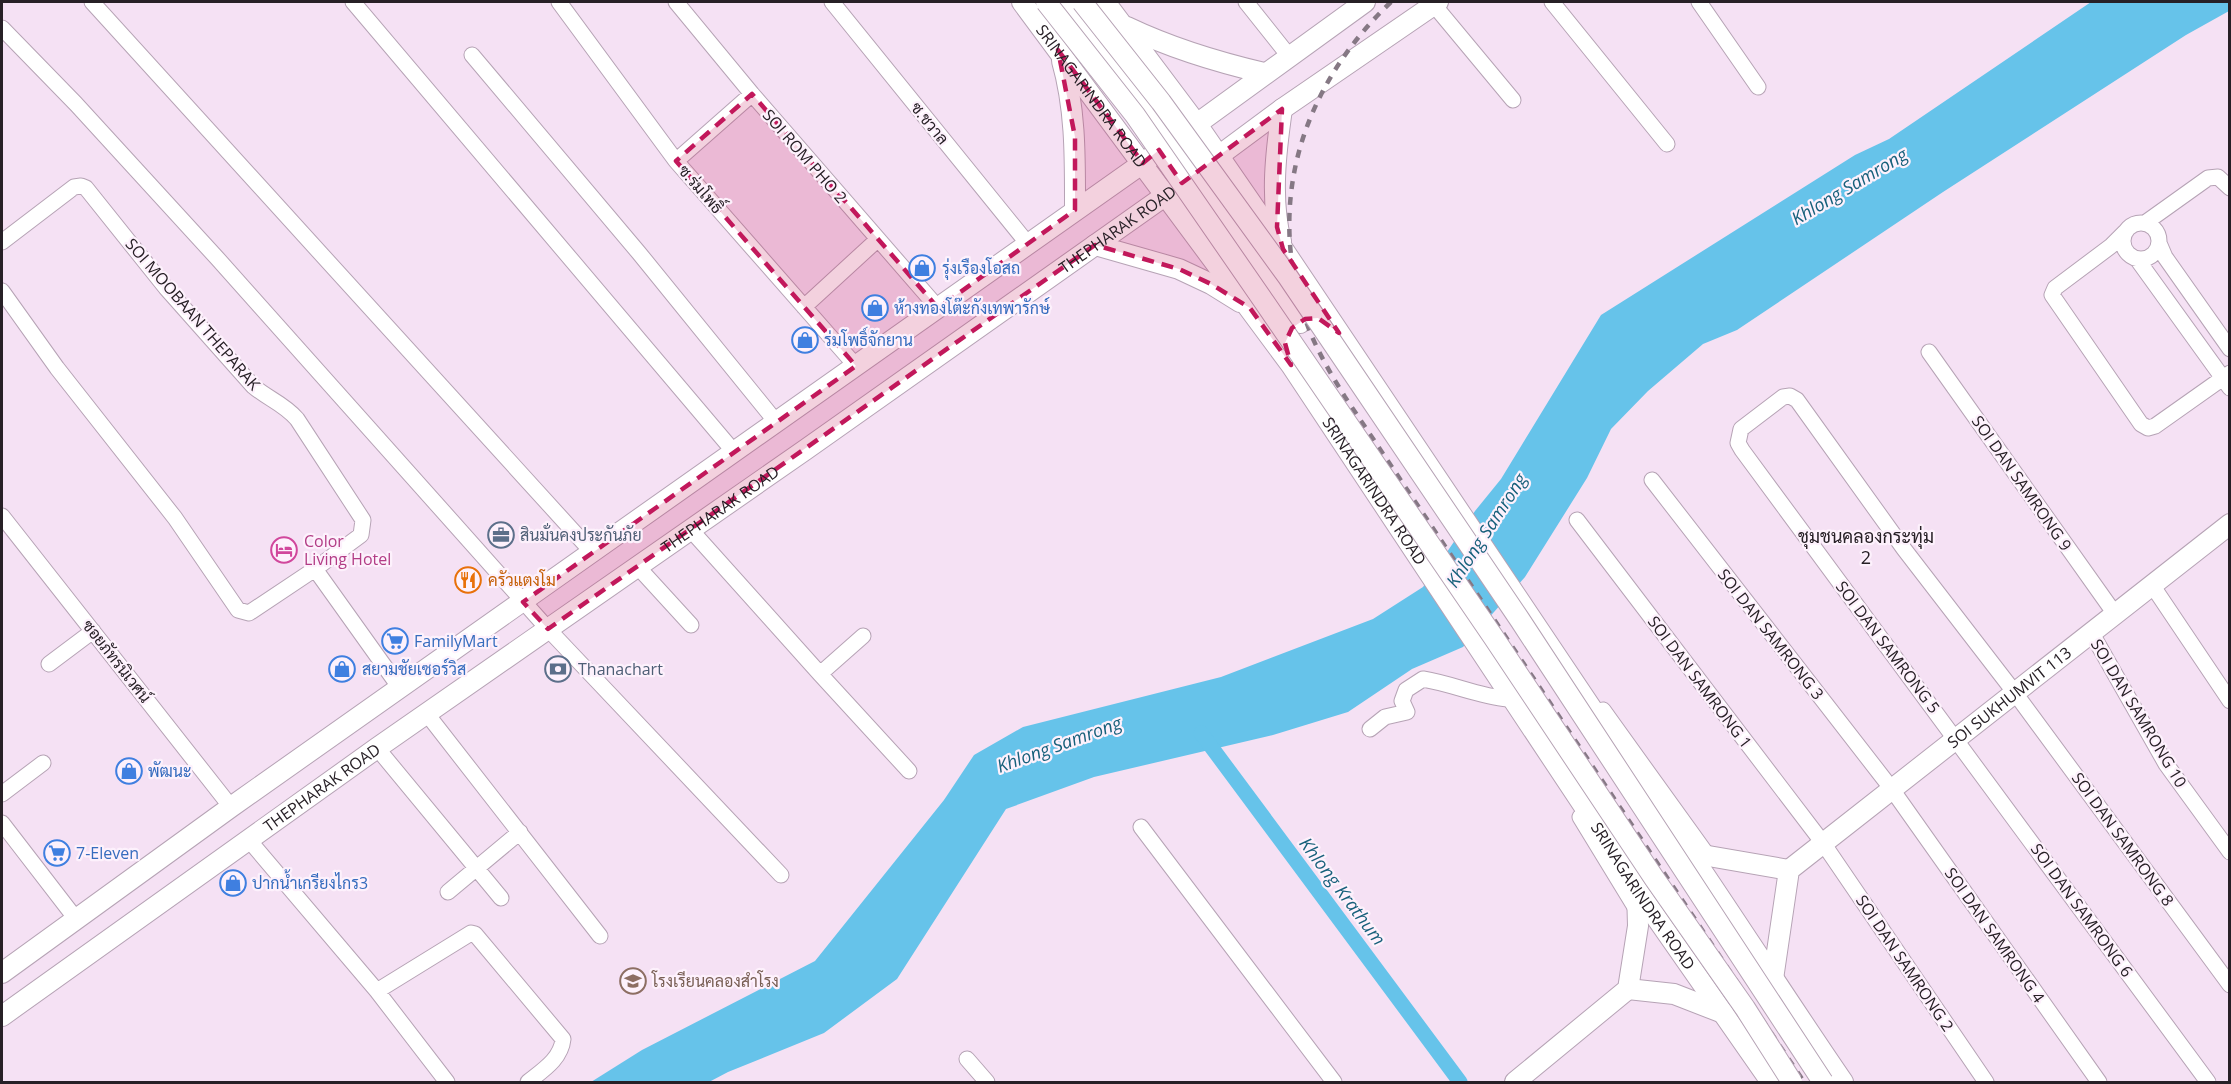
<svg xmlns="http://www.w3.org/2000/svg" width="2231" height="1084" font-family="'Open Sans',Sarabun,sans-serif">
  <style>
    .water { fill: #66c3ea }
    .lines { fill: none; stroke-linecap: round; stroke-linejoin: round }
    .canal { stroke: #66c3ea; stroke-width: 15 }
    .minor-casing { stroke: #b6a3b5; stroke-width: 17 }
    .major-casing { stroke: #b6a3b5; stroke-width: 22 }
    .minor { stroke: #fff; stroke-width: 15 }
    .major { stroke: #fff; stroke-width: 20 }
    .rail { stroke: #857884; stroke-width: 4.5; stroke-dasharray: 8 8; stroke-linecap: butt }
    .major-bridge-casing { stroke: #b6a3b5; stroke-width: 22; stroke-linecap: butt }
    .major-bridge { stroke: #fff; stroke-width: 20 }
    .marked { fill: #c2185b; fill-opacity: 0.2; stroke: #c2185b; stroke-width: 4.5; stroke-dasharray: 12 8; stroke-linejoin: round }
    .labels { text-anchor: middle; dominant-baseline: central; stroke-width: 4.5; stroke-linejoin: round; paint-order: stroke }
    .street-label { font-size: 16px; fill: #272026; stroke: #fdf1fc }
    .shop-label { font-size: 16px; fill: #366cbe; stroke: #fdf1fc; text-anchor: start }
    .service-label { font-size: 16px; fill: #4e5e75; stroke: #fdf1fc; text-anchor: start }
    .hotel-label { font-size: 16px; fill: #b23c85; stroke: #fdf1fc; text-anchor: start }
    .food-label { font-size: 16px; fill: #c56008; stroke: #fdf1fc; text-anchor: start }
    .education-label { font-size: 16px; fill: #785e54; stroke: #fdf1fc; text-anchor: start }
    .water-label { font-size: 18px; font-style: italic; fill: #17607b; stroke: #fdf1fc }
    .neighbourhood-label { font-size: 18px; fill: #272026; stroke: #fdf1fc }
  </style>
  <rect width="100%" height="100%" fill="#f5e1f4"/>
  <!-- water -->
  <path class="water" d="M 2091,2 L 2229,2 L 2229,11 L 2186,35 L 1943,192 L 1737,330 L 1703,344 L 1648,391 L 1611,429 L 1587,478 L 1525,577 L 1463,647 L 1412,669 L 1348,712 L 1273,735 L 1094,777 L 1006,809 L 897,979 L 824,1033 L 728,1072 L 709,1082 L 591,1082 L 642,1050 L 815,961 L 944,800 L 974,755 L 1023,727 L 1221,677 L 1373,619 L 1423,587 L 1475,511 L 1501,479 L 1601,315 L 1855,155 L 1889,139 Z"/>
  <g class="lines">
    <!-- canal -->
    <path class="canal" d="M 1201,733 L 1460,1082"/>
    <!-- minor casing -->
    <g class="minor-casing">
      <path id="minor" d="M 92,2 L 593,553
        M 353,2 L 735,453
        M 559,2 L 676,161 L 856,366
        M 676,2 L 752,94 L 938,308
        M 832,2 L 1028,244
        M 1246,2 L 1289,56
        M 1552,2 L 1667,144
        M 1699,2 L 1758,87
        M 1434,5 L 1513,100
        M 2,28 L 76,104 L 217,258 L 548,629 L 781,875
        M 472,55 L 639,253 L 777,423
        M 676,161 L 752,94
        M2123 241a18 18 0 1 1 36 0a18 18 0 1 1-36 0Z
        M 2145,223 L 2208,178 L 2218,177 L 2230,188
        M 2125,232 L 2111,246 L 2055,288 L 2052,295 L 2141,424 L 2148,428 L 2155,426 L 2230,373
        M 2,242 L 74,187 L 81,186 L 86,188 L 166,288 L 253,386 C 268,399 283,403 297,419 L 363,520 L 361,535 L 315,569 L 249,613 L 238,610 L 175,518 L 57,368 L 2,291
        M 2159,243 L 2165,257 L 2230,349
        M 2137,259 L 2230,388
        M 804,307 L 877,240
        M 1929,352 L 2115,614
        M 1652,480 L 1891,788 L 2099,1082
        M 2,516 L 231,807
        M 1577,520 L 1823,843 L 1986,1082
        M 690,529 L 820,674 L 909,771
        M 637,566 L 691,625
        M 315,569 L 400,688
        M 2152,585 L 2230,701
        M 2091,632 L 2166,764 L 2230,852
        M 49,664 L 93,631
        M 820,674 L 863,636
        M 1603,710 L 1708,856
        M 427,714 L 600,936
        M 1370,729 L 1385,717 L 1407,712 L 1402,701 L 1406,690 L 1423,679 C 1453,684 1478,696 1508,699
        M 377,748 L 501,898
        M 2,794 L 43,763
        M 1580,817 L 1638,912
        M 2,823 L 76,919
        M 1141,827 L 1334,1082
        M 248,839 L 377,991 L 447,1082
        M 448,892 L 520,832
        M 377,991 L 471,933 L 475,934 L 563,1039 C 561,1059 543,1070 528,1082
        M 967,1059 L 987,1082
        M 2208,1082 L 1742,450 L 1738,443 L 1741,429 L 1783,397 L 1790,396 L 1797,400 L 1904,549 L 2015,693 L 2230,985"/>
    </g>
    <!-- major casing -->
    <g class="major-casing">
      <g id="major">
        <path id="s1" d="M 1022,2 L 1291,365 L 1595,823 L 1637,890 L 1771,1082"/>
        <path d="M 1064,2 L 1171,141 L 1300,323"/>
        <path d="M 1105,2 L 1196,123 L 1283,249 L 1641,782 C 1711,881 1775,983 1843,1082"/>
        <path d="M 1127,27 C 1171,48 1217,62 1264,73"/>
        <path d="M 1062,61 C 1076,110 1075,160 1075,210"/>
        <path d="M 1281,241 C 1270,199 1276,151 1282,109"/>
        <path d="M 1095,245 L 1179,269 L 1211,284 L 1240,302"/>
        <path d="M 1691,853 L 1789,870"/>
        <path d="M 2,973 L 231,807 L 1143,163 L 1365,2"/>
        <path id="s2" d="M 1773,979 L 1789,870 L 2230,524"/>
        <path d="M 1628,989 L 1674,994 L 1723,1013"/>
        <path id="s3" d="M 2,1016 L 377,748 L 805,450 L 1166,195 L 1282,109 L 1438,2"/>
        <path d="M 1515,1082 L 1628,989 L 1638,926 L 1637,890"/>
      </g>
    </g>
    <!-- minor -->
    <use href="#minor" class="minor"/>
    <!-- major -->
    <use href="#major" class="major"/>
    <!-- rail -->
    <path class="rail" d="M 1391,2 C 1304,85 1266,198 1304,315 C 1313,344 1329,371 1345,397 L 1804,1082"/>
    <!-- major-bridge casing -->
    <g class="major-bridge-casing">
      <path id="major-bridge" d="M 1046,2 L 1135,115 L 1265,303 L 1494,638 L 1654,878 L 1745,1008 L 1792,1082
        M 1082,2 L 1161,102 L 1288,277 L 1520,620 L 1823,1082"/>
    </g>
    <!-- major-bridge -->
    <use href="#major-bridge" class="major-bridge"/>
  </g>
  <!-- marked area -->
  <path class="marked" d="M 1058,50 L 1143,163 L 1159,150 L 1182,183 L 1282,109 L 1277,227 L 1283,249 L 1339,333 L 1318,318 L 1305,319 L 1292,328 L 1285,343 L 1291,365 L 1250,308 L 1211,284 L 1179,269 L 1095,245 L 548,629 L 523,602 L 856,366 L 676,161 L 752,94 L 938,308 L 1075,210 L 1075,137 Z"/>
  <!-- icons -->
  <defs>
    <g id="shop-ring" transform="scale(1.35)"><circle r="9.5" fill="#fdf1fc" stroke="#3f7fe0" stroke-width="1.5"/><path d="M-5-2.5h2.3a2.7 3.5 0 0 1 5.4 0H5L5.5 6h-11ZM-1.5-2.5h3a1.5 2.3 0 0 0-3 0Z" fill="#3f7fe0"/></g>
    <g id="office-ring" transform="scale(1.35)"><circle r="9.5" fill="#fdf1fc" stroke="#5c6f8a" stroke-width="1.5"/><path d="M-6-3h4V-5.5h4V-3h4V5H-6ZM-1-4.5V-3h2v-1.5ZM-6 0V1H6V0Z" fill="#5c6f8a"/></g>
    <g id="hotel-ring" transform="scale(1.35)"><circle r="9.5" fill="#fdf1fc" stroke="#d1479c" stroke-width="1.5"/><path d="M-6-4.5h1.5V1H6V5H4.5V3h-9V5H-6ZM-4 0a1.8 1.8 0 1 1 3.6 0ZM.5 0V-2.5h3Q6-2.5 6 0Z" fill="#d1479c"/></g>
    <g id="restaurant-ring" transform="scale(1.35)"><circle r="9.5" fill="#fdf1fc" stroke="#e8710a" stroke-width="1.5"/><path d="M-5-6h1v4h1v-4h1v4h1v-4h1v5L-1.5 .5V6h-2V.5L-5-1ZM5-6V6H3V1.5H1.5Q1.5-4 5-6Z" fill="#e8710a"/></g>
    <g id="supermarket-ring" transform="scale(1.35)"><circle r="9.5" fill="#fdf1fc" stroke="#3f7fe0" stroke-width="1.5"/><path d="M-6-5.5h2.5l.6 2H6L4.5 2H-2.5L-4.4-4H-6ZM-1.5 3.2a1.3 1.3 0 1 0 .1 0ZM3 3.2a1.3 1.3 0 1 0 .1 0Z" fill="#3f7fe0"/></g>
    <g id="bank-ring" transform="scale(1.35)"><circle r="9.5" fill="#fdf1fc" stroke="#5c6f8a" stroke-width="1.5"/><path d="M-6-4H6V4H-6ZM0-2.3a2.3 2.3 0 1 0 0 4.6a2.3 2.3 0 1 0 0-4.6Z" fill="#5c6f8a"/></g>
    <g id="school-ring" transform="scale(1.35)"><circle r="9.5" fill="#fdf1fc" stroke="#8d6e63" stroke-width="1.5"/><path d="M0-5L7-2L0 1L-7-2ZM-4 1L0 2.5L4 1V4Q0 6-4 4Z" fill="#8d6e63"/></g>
  </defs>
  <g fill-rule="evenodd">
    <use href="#shop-ring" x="922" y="268"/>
    <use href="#shop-ring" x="875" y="308"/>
    <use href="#shop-ring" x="805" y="340"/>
    <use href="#office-ring" x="501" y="535"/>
    <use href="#hotel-ring" x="284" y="550"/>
    <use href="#restaurant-ring" x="468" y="580"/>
    <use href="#supermarket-ring" x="395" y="641"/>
    <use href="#shop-ring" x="342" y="669"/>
    <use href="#bank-ring" x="558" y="669"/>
    <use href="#shop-ring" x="129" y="771"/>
    <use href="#supermarket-ring" x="57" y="853"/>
    <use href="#shop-ring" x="233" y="883"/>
    <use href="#school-ring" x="633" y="981"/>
  </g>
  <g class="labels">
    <!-- street labels -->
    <g class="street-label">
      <text stroke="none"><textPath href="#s1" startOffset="117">SRINAGARINDRA ROAD</textPath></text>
      <text transform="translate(930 123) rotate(51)">ซ.ชวาล</text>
      <text transform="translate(805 156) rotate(49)">SOI ROM PHO 2</text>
      <text transform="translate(701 189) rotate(49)">ซ.ร่มโพธิ์</text>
      <text stroke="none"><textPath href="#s3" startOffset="1365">THEPHARAK ROAD</textPath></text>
      <text transform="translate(193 314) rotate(49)">SOI MOOBAAN THEPARAK</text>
      <text transform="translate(2022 483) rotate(55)">SOI DAN SAMRONG 9</text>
      <text stroke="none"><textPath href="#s1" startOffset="603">SRINAGARINDRA ROAD</textPath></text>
      <text stroke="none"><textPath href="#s3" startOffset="879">THEPHARAK ROAD</textPath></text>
      <text transform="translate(1771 634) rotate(52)">SOI DAN SAMRONG 3</text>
      <text transform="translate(1888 647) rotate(53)">SOI DAN SAMRONG 5</text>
      <text transform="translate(117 661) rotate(52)">ซอยภัทรนิเวศน์</text>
      <text transform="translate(1700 682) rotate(53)">SOI DAN SAMRONG 1</text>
      <text stroke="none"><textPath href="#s2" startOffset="390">SOI SUKHUMVIT 113</textPath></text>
      <text transform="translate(2139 713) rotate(59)">SOI DAN SAMRONG 10</text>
      <text stroke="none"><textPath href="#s3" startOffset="393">THEPHARAK ROAD</textPath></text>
      <text transform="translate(2123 839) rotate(54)">SOI DAN SAMRONG 8</text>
      <text stroke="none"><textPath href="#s1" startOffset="1089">SRINAGARINDRA ROAD</textPath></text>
      <text transform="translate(2082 910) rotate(54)">SOI DAN SAMRONG 6</text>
      <text transform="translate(1995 935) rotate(55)">SOI DAN SAMRONG 4</text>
      <text transform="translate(1905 963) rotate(56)">SOI DAN SAMRONG 2</text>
    </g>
    <!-- shop labels -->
    <g class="shop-label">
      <text x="942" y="268">รุ่งเรืองโอสถ</text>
      <text x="894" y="308">ห้างทองโต๊ะกังเทพารักษ์</text>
      <text x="824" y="340">ร่มโพธิ์จักยาน</text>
      <text x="414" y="641">FamilyMart</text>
      <text x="362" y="669">สยามชัยเซอร์วิส</text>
      <text x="148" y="771">พัฒนะ</text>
      <text x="76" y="853">7-Eleven</text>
      <text x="252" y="883">ปากน้ำเกรียงไกร3</text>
    </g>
    <!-- service labels -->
    <g class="service-label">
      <text x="520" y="535">สินมั่นคงประกันภัย</text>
      <text x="578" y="669">Thanachart</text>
    </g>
    <!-- hotel labels -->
    <g class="hotel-label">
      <text x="304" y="541">Color<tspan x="304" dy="18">Living Hotel</tspan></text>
    </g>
    <!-- food labels -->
    <g class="food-label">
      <text x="488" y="580">ครัวแตงโม</text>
    </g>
    <!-- education labels -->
    <g class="education-label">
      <text x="652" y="981">โรงเรียนคลองสำโรง</text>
    </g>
    <!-- water labels -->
    <g class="water-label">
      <text transform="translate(1849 186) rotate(-31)">Khlong Samrong</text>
      <text transform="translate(1486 530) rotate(-57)">Khlong Samrong</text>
      <text transform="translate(1059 744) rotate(-20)">Khlong Samrong</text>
      <text transform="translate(1343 891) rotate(53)">Khlong Krathum</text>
    </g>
    <!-- neighbourhood labels -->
    <g class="neighbourhood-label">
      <text x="1866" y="536">ชุมชนคลองกระทุ่ม<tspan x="1866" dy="21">2</tspan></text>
    </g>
  </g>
  <!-- border -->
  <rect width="2231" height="1084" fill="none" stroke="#272026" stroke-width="6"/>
</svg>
